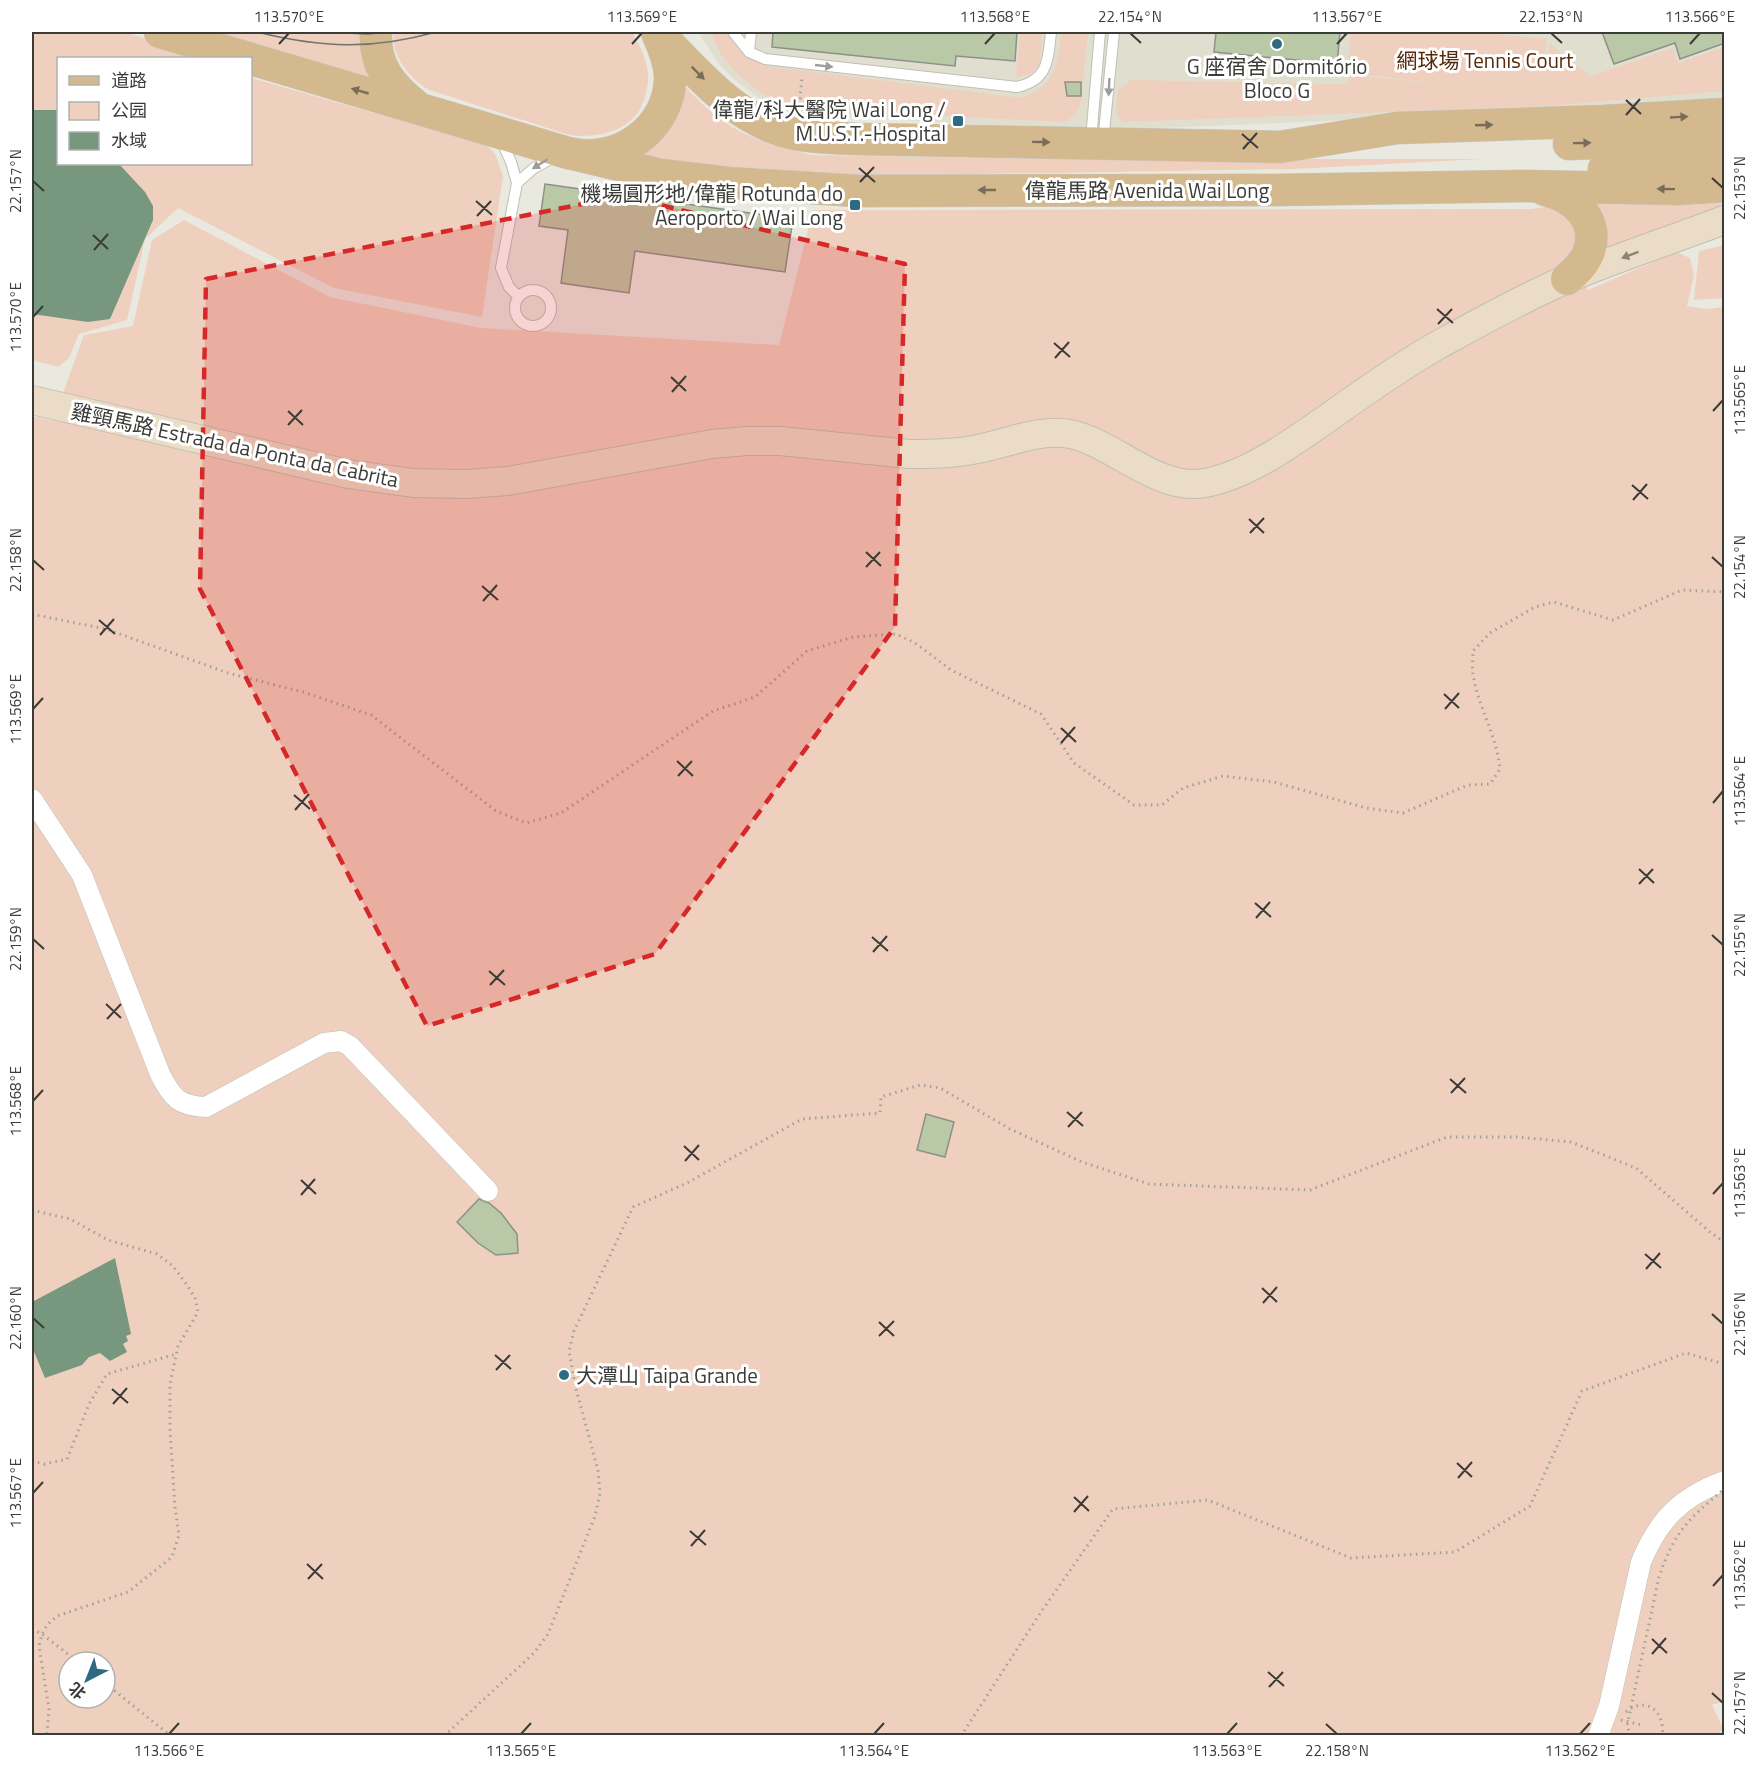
<svg xmlns="http://www.w3.org/2000/svg" width="1756" height="1767" font-family="'Titillium Web','Noto Sans SC',sans-serif">
  <style>
    .built { fill: #e0dfcf }
    .green { fill: #efd0be; fill-rule: evenodd }
    .water { fill: #77977f }
    .building { fill: #b9c8a6; stroke: #8d9189; stroke-width: 1.5 }
    .lines { fill: none; stroke-linecap: round; stroke-linejoin: round }
    .lane-casing { stroke: #bfbfb6; stroke-width: 12 }
    .street-casing { stroke: #bfbfb6; stroke-width: 21 }
    .secondary-casing { stroke: #bfbfb6; stroke-width: 30 }
    .primary-casing { stroke: #c8c8c7; stroke-width: 33 }
    .path { stroke: #a1a19a; stroke-width: 3; stroke-dasharray: 1.5 4.5; stroke-linecap: butt }
    .lane { stroke: #fff; stroke-width: 10 }
    .street { stroke: #fff; stroke-width: 20 }
    .secondary { stroke: #eadcc7; stroke-width: 28 }
    .primary { stroke: #d5b98e; stroke-width: 32 }
    .tram { stroke: #73736d; stroke-width: 1.5 }
    .path-bridge { stroke: #a1a19a; stroke-width: 3; stroke-dasharray: 1.5 4.5; stroke-linecap: butt }
    .oneway { fill: #9d9d9b }
    .oneway2 { fill: #796d5a }
    .oneway3 { fill: #8a8378 }
    .marked { fill: #d62828; fill-opacity: 0.2; stroke: #d62828; stroke-width: 4.5; stroke-dasharray: 12 8; stroke-linejoin: round }
    .ticks { fill: none; stroke: #3b3b37; stroke-width: 2 }
    .poi-dot { fill: #2f6a82; stroke: #fff; stroke-width: 2 }
    .labels { text-anchor: middle; dominant-baseline: central; stroke-width: 6; stroke-linejoin: round; paint-order: stroke }
    .park-label { font-size: 21px; fill: #562909; stroke: #fff }
    .poi-label { font-size: 21px; fill: #3b3b37; stroke: #fff; text-anchor: end }
    .street-label { font-size: 21px; fill: #3b3b37; stroke: #fff }
    .neatline { fill: none; stroke: #3b3b37; stroke-width: 2 }
    .ticks-label { font-size: 15px; text-anchor: middle; fill: #3b3b37 }
  </style>
  <rect width="100%" height="100%" fill="#e9e9e0"/>
  <!-- built -->
  <path class="built" d="M 698,32 L 1724,32 L 1724,104 L 1092,131 L 799,114 L 779,110 L 766,103 L 737,82 L 721,67 Z"/>
  <!-- green -->
  <path class="green" d="M 32,32 L 125,32 L 200,56 L 199,58 L 58,58 L 58,164 L 250,164 L 251,78 L 360,109 L 484,142 L 495,154 L 503,176 L 482,317 L 334,288 L 178,208 L 145,239 L 127,320 L 79,334 L 69,358 L 58,367 L 32,360 Z
    M 197,32 L 364,32 L 376,81 Z
    M 394,32 L 632,32 C 647,59 654,75 642,105 C 632,131 595,139 571,135 C 556,132 541,125 526,121 C 494,111 462,100 429,90 C 410,79 390,55 394,32 Z
    M 711,32 L 726,32 L 752,58 L 768,66 L 1022,98 C 1057,83 1057,65 1061,32 L 1088,32 L 1081,102 L 1076,115 L 1064,122 L 790,108 C 764,98 740,79 723,57 C 717,50 715,40 711,32 Z
    M 1020,32 L 1042,32 C 1040,53 1045,77 1016,77 Z
    M 1351,32 L 1473,32 L 1547,39 L 1543,82 L 1550,44 L 1591,76 L 1672,48 L 1679,63 L 1724,47 L 1724,91 L 1548,106 L 1123,122 C 1113,115 1117,101 1118,90 L 1131,80 L 1348,84 L 1349,75 L 1458,85 L 1347,73 Z
    M 675,77 C 690,91 704,107 720,119 C 747,139 779,147 812,155 L 1043,159 L 1482,159 L 1294,169 L 789,177 L 637,155 Z
    M 1724,199 L 1724,209 L 1602,257 L 1589,204 Z
    M 1552,206 L 1569,213 L 1577,232 L 1573,254 L 1588,290 L 1676,252 L 1690,258 L 1694,276 L 1687,306 L 1706,309 L 1724,307 L 1724,1701 L 1712,1705 L 1724,1730 L 1713,1736 L 32,1735 L 32,416 L 53,421 L 84,335 L 133,326 L 152,240 L 184,220 L 330,297 L 481,328 L 779,345 L 813,210 L 1531,209 ZM 69,1662 L 105,1662 L 105,1698 L 69,1698 Z
    M 1724,245 L 1724,298 L 1694,300 L 1699,251 Z"/>
  <!-- water -->
  <path class="water" d="M 32,110 L 58,110 L 58,164 L 119,164 L 145,192 L 153,206 L 153,220 L 110,319 L 88,322 L 32,314 Z
    M 115,1258 L 131,1334 L 126,1336 L 128,1341 L 123,1344 L 127,1352 L 110,1361 L 100,1353 L 89,1357 L 82,1365 L 45,1378 L 32,1347 L 32,1302 Z"/>
  <!-- building -->
  <path class="building" d="M 773,32 L 1017,32 L 1015,61 L 956,56 L 955,66 L 772,47 Z
    M 1216,32 L 1340,32 L 1337,64 L 1214,52 Z
    M 1602,32 L 1725,32 L 1725,43 L 1680,59 L 1675,43 L 1614,64 Z
    M 1065,82 L 1081,82 L 1081,96 L 1067,96 Z
    M 545,184 L 793,219 L 785,272 L 635,251 L 629,293 L 561,283 L 568,230 L 539,226 Z
    M 926,1114 L 954,1122 L 945,1157 L 917,1150 Z
    M 479,1199 L 489,1203 L 501,1213 L 517,1234 L 518,1253 L 496,1255 L 478,1243 L 457,1222 Z"/>
  <g class="lines">
    <!-- lane casing -->
    <g class="lane-casing">
      <path id="lane" d="M 733,32 L 749,52 L 765,59 L 1017,87 C 1049,80 1048,59 1051,32
        M 749,52 L 751,32
        M 501,140 L 511,162 L 517,183 L 501,268 L 509,287 L 519,297
        M 1091,140 L 1100,32
        M 1103,142 L 1114,32
        M 517,183 L 534,168 L 556,156
        M515 308a18 18 0 1 1 36 0a18 18 0 1 1-36 0Z"/>
    </g>
    <!-- street casing -->
    <g class="street-casing">
      <path id="street" d="M 32,799 L 82,875 L 160,1074 C 172,1098 179,1106 206,1107 L 324,1043 L 341,1041 L 350,1046 L 488,1191
        M 1598,1736 L 1609,1706 L 1641,1562 C 1659,1519 1681,1497 1724,1481"/>
    </g>
    <!-- secondary casing -->
    <g class="secondary-casing">
      <path id="secondary" d="M 32,400 L 348,474 L 413,483 L 466,484 L 508,481 L 712,444 L 747,441 L 780,441 L 909,454 C 930,454 951,454 972,450 C 1004,445 1038,428 1070,434 C 1114,443 1158,492 1205,483 C 1249,475 1296,440 1332,415 C 1367,390 1401,366 1438,345 C 1480,322 1523,298 1567,279 C 1618,257 1672,240 1724,220"/>
    </g>
    <!-- primary casing -->
    <g class="primary-casing">
      <path id="primary" d="M 160,32 L 568,153 C 617,166 672,128 670,75 C 669,60 664,48 658,35
        M 376,32 C 374,66 391,86 416,106
        M 657,32 C 697,72 736,122 795,134 C 816,138 838,138 859,139 L 1280,147 L 1397,128 L 1604,121 L 1724,114
        M 1569,144 L 1724,138
        M 573,154 L 661,175 L 728,183 L 859,191 L 1277,190 L 1522,186 L 1678,189 L 1724,186
        M 1604,169 L 1724,162
        M 1545,190 C 1575,197 1601,221 1588,254 C 1583,265 1575,272 1567,279"/>
    </g>
    <!-- path -->
    <path class="path" d="M 799,111 L 802,76
      M 32,616 L 36,615 L 106,629 L 228,673 L 303,692 L 371,715 L 496,811 L 526,823 L 561,813 L 713,711 L 755,697 L 807,651 L 853,637 L 896,634 L 915,643 L 951,670 L 1041,714 L 1074,763 L 1134,805 L 1162,805 L 1183,788 L 1223,776 L 1274,782 L 1366,808 L 1403,813 L 1468,785 L 1490,784 L 1500,769 C 1497,736 1478,707 1473,674 C 1472,667 1473,658 1473,651 L 1490,633 L 1535,607 L 1554,602 L 1613,620 L 1682,590 L 1724,592
      M 32,1210 L 70,1219 L 108,1240 L 157,1254 L 173,1266 L 187,1285 L 195,1298 L 198,1312 L 178,1346 L 170,1384 L 170,1429 L 175,1508 L 179,1535 L 172,1557 L 128,1592 L 57,1616 L 47,1625 L 42,1634 L 39,1646 L 49,1709 L 47,1736
      M 32,1461 L 45,1464 L 67,1459 L 89,1404 L 107,1374 L 176,1354
      M 32,1629 L 42,1634 L 78,1662
      M 105,1683 L 171,1736
      M 1626,1712 C 1646,1695 1666,1712 1662,1736
      M 1621,1720 L 1642,1725
      M 444,1736 L 534,1653 L 548,1634 L 595,1516 L 600,1494 L 598,1470 L 576,1389 L 569,1351 L 574,1331 L 633,1207 L 687,1183 L 802,1119 L 880,1113 L 881,1097 L 920,1085 L 940,1088 L 1010,1129 L 1082,1162 L 1149,1184 L 1310,1190 L 1447,1137 L 1517,1137 L 1571,1142 L 1636,1168 L 1710,1232 L 1724,1242
      M 961,1736 L 1041,1612 L 1113,1509 L 1208,1500 L 1351,1558 L 1455,1552 L 1530,1506 L 1582,1391 L 1686,1353 L 1724,1364"/>
    <!-- lane -->
    <use href="#lane" class="lane"/>
    <!-- street -->
    <use href="#street" class="street"/>
    <!-- secondary -->
    <use href="#secondary" class="secondary"/>
    <!-- primary -->
    <use href="#primary" class="primary"/>
    <!-- tram -->
    <path class="tram" d="M 257,32 C 322,48 372,50 436,32
      M 320,32 L 368,34 L 391,32"/>
    <!-- path-bridge -->
    <path class="path-bridge" d="M 1631,1736 L 1627,1726 L 1659,1577 C 1675,1530 1688,1520 1724,1489"/>
  </g>
  <!-- one-way arrows -->
  <defs><path id="oneway-solid" d="M-6-.8H1V-3.2L6.5 0L1 3.2V.8H-6Z" transform="scale(1.5)"/></defs>
  <g class="oneway">
    <use href="#oneway-solid" transform="translate(824 66) rotate(6)"/>
    <use href="#oneway-solid" transform="translate(1109 87) rotate(93)"/>
    <use href="#oneway-solid" transform="translate(540 164) rotate(148)"/>
  </g>
  <g class="oneway2">
    <use href="#oneway-solid" transform="translate(698 73) rotate(45)"/>
    <use href="#oneway-solid" transform="translate(360 91) rotate(-164)"/>
    <use href="#oneway-solid" transform="translate(1679 117) rotate(-3)"/>
    <use href="#oneway-solid" transform="translate(1484 125) rotate(-2)"/>
    <use href="#oneway-solid" transform="translate(1041 142) rotate(1)"/>
    <use href="#oneway-solid" transform="translate(1582 143) rotate(-1)"/>
    <use href="#oneway-solid" transform="translate(1666 189) rotate(-179)"/>
    <use href="#oneway-solid" transform="translate(987 190) rotate(180)"/>
  </g>
  <use class="oneway3" href="#oneway-solid" transform="translate(1630 255) rotate(159)"/>
  <!-- marked area -->
  <path class="marked" d="M 623,196 L 905,264 L 895,627 L 655,954 L 427,1026 L 200,589 L 206,279 Z"/>
  <!-- ticks -->
  <path class="ticks" d="M 1130,33 L 1141,43M 1551,33 L 1562,43M 279,44 L 289,33M 632,44 L 642,33M 985,44 L 995,33M 1337,44 L 1347,33M 1690,44 L 1700,33M 1626,100 L 1641,114M 1626,115 L 1640,99M 1242,134 L 1258,148M 1243,149 L 1257,133M 859,168 L 875,182M 1712,178 L 1723,188M 33,181 L 44,191M 860,182 L 874,167M 476,201 L 492,215M 477,216 L 491,201M 93,235 L 108,249M 94,250 L 108,234M 1437,309 L 1453,323M 33,317 L 43,306M 1438,324 L 1452,309M 1054,343 L 1070,357M 1055,358 L 1069,342M 671,377 L 686,391M 672,392 L 686,376M 288,411 L 303,425M 1713,411 L 1723,400M 288,425 L 302,410M 1632,485 L 1648,499M 1633,500 L 1647,484M 1249,519 L 1264,533M 1250,533 L 1264,518M 866,552 L 881,566M 1712,557 L 1723,567M 33,560 L 44,570M 866,567 L 880,552M 482,586 L 498,600M 483,601 L 497,585M 99,620 L 115,634M 100,635 L 114,619M 1444,694 L 1459,708M 33,709 L 43,698M 1445,709 L 1459,693M 1061,728 L 1076,742M 1061,743 L 1075,727M 677,761 L 693,776M 678,776 L 692,761M 294,795 L 310,809M 1713,803 L 1723,791M 295,810 L 309,794M 1639,869 L 1654,883M 1639,884 L 1653,869M 1255,903 L 1271,917M 1256,918 L 1270,902M 1712,935 L 1723,945M 872,937 L 888,951M 33,939 L 44,949M 873,952 L 887,936M 489,971 L 505,985M 490,985 L 504,970M 106,1004 L 121,1018M 107,1019 L 121,1004M 1450,1079 L 1466,1093M 1451,1093 L 1465,1078M 33,1101 L 43,1090M 1067,1112 L 1083,1126M 1068,1127 L 1082,1112M 684,1146 L 699,1160M 685,1161 L 699,1145M 301,1180 L 316,1194M 1713,1194 L 1723,1183M 301,1195 L 315,1179M 1645,1254 L 1661,1268M 1646,1269 L 1660,1253M 1262,1288 L 1277,1302M 1263,1303 L 1277,1287M 1712,1314 L 1723,1324M 33,1318 L 44,1328M 879,1322 L 894,1336M 879,1336 L 894,1321M 495,1355 L 511,1369M 496,1370 L 510,1355M 112,1389 L 128,1403M 113,1404 L 127,1388M 1457,1463 L 1472,1477M 1458,1478 L 1472,1462M 33,1493 L 43,1482M 1074,1497 L 1089,1511M 1074,1512 L 1088,1496M 690,1531 L 706,1545M 691,1546 L 705,1530M 307,1564 L 323,1579M 308,1579 L 322,1564M 1713,1586 L 1723,1575M 1652,1639 L 1667,1653M 1652,1654 L 1666,1638M 1268,1672 L 1284,1686M 1269,1687 L 1283,1672M 1712,1693 L 1723,1703M 1326,1724 L 1337,1734M 169,1734 L 179,1723M 521,1734 L 531,1723M 874,1734 L 884,1723M 1227,1734 L 1237,1723M 1580,1734 L 1590,1723"/>
  <!-- markers -->
  <g class="poi-dot">
    <circle cx="1277" cy="44" r="6"/>
    <rect x="952" y="115" width="12" height="12" rx="3"/>
    <rect x="849" y="199" width="12" height="12" rx="3"/>
    <circle cx="564" cy="1375" r="6"/>
  </g>
  <g class="labels">
    <!-- park labels -->
    <g class="park-label">
      <text x="1485" y="60">網球場 Tennis Court</text>
    </g>
    <!-- poi labels -->
    <g class="poi-label">
      <text x="1277" y="66" text-anchor="middle">G 座宿舍 Dormitório<tspan x="1277" dy="24">Bloco G</tspan></text>
      <text x="946" y="109">偉龍/科大醫院 Wai Long /<tspan x="946" dy="24">M.U.S.T.-Hospital</tspan></text>
      <text x="843" y="193">機場圓形地/偉龍 Rotunda do<tspan x="843" dy="24">Aeroporto / Wai Long</tspan></text>
      <text x="576" y="1375" text-anchor="start">大潭山 Taipa Grande</text>
    </g>
    <!-- street labels -->
    <g class="street-label">
      <text x="1147" y="190">偉龍馬路 Avenida Wai Long</text>
      <text transform="translate(235 445) rotate(12)">雞頸馬路 Estrada da Ponta da Cabrita</text>
    </g>
  </g>
  <!-- border -->
  <rect width="1756" height="1767" fill="none" stroke="#ffffff" stroke-width="66"/>
  <!-- legend -->
  <rect x="57" y="57" width="195" height="108" fill="#ffffff" stroke="#b1b1af" stroke-width="1.5"/>
  <rect x="69" y="76" width="30" height="9" fill="#d5b98e" stroke="#b1b1af" stroke-width="1.5"/>
  <text x="111" y="87" font-size="18" fill="#3b3b37">道路</text>
  <rect x="69" y="102" width="30" height="18" fill="#efd0be" stroke="#b1b1af" stroke-width="1.5"/>
  <text x="111" y="117" font-size="18" fill="#3b3b37">公园</text>
  <rect x="69" y="132" width="30" height="18" fill="#77977f" stroke="#b1b1af" stroke-width="1.5"/>
  <text x="111" y="147" font-size="18" fill="#3b3b37">水域</text>
  <!-- north arrow -->
  <g transform="translate(87 1680) rotate(222)"><circle r="28" fill="#ffffff" stroke="#b1b1af" stroke-width="1.5"/>
  <path d="M0-4.5L10 22L0 15L-10 22Z" fill="#2f6a82"/>
  <text y="-9" font-size="16" font-weight="bold" text-anchor="middle" fill="#3b3b37">北</text>
  </g>
  <rect x="33" y="33" width="1690" height="1701" class="neatline"/>
  <g class="ticks-label">
    <text x="289" y="22">113.570°E</text>
    <text x="642" y="22">113.569°E</text>
    <text x="995" y="22">113.568°E</text>
    <text x="1130" y="22">22.154°N</text>
    <text x="1347" y="22">113.567°E</text>
    <text x="1551" y="22">22.153°N</text>
    <text x="1700" y="22">113.566°E</text>
    <text transform="translate(16 181) rotate(-90)" y="5">22.157°N</text>
    <text transform="translate(1740 188) rotate(-90)" y="5">22.153°N</text>
    <text transform="translate(16 317) rotate(-90)" y="5">113.570°E</text>
    <text transform="translate(1740 400) rotate(-90)" y="5">113.565°E</text>
    <text transform="translate(16 560) rotate(-90)" y="5">22.158°N</text>
    <text transform="translate(1740 567) rotate(-90)" y="5">22.154°N</text>
    <text transform="translate(16 709) rotate(-90)" y="5">113.569°E</text>
    <text transform="translate(1740 791) rotate(-90)" y="5">113.564°E</text>
    <text transform="translate(16 939) rotate(-90)" y="5">22.159°N</text>
    <text transform="translate(1740 945) rotate(-90)" y="5">22.155°N</text>
    <text transform="translate(16 1101) rotate(-90)" y="5">113.568°E</text>
    <text transform="translate(1740 1183) rotate(-90)" y="5">113.563°E</text>
    <text transform="translate(16 1318) rotate(-90)" y="5">22.160°N</text>
    <text transform="translate(1740 1324) rotate(-90)" y="5">22.156°N</text>
    <text transform="translate(16 1493) rotate(-90)" y="5">113.567°E</text>
    <text transform="translate(1740 1575) rotate(-90)" y="5">113.562°E</text>
    <text transform="translate(1740 1703) rotate(-90)" y="5">22.157°N</text>
    <text x="169" y="1756">113.566°E</text>
    <text x="521" y="1756">113.565°E</text>
    <text x="874" y="1756">113.564°E</text>
    <text x="1227" y="1756">113.563°E</text>
    <text x="1337" y="1756">22.158°N</text>
    <text x="1580" y="1756">113.562°E</text>
  </g>
</svg>
